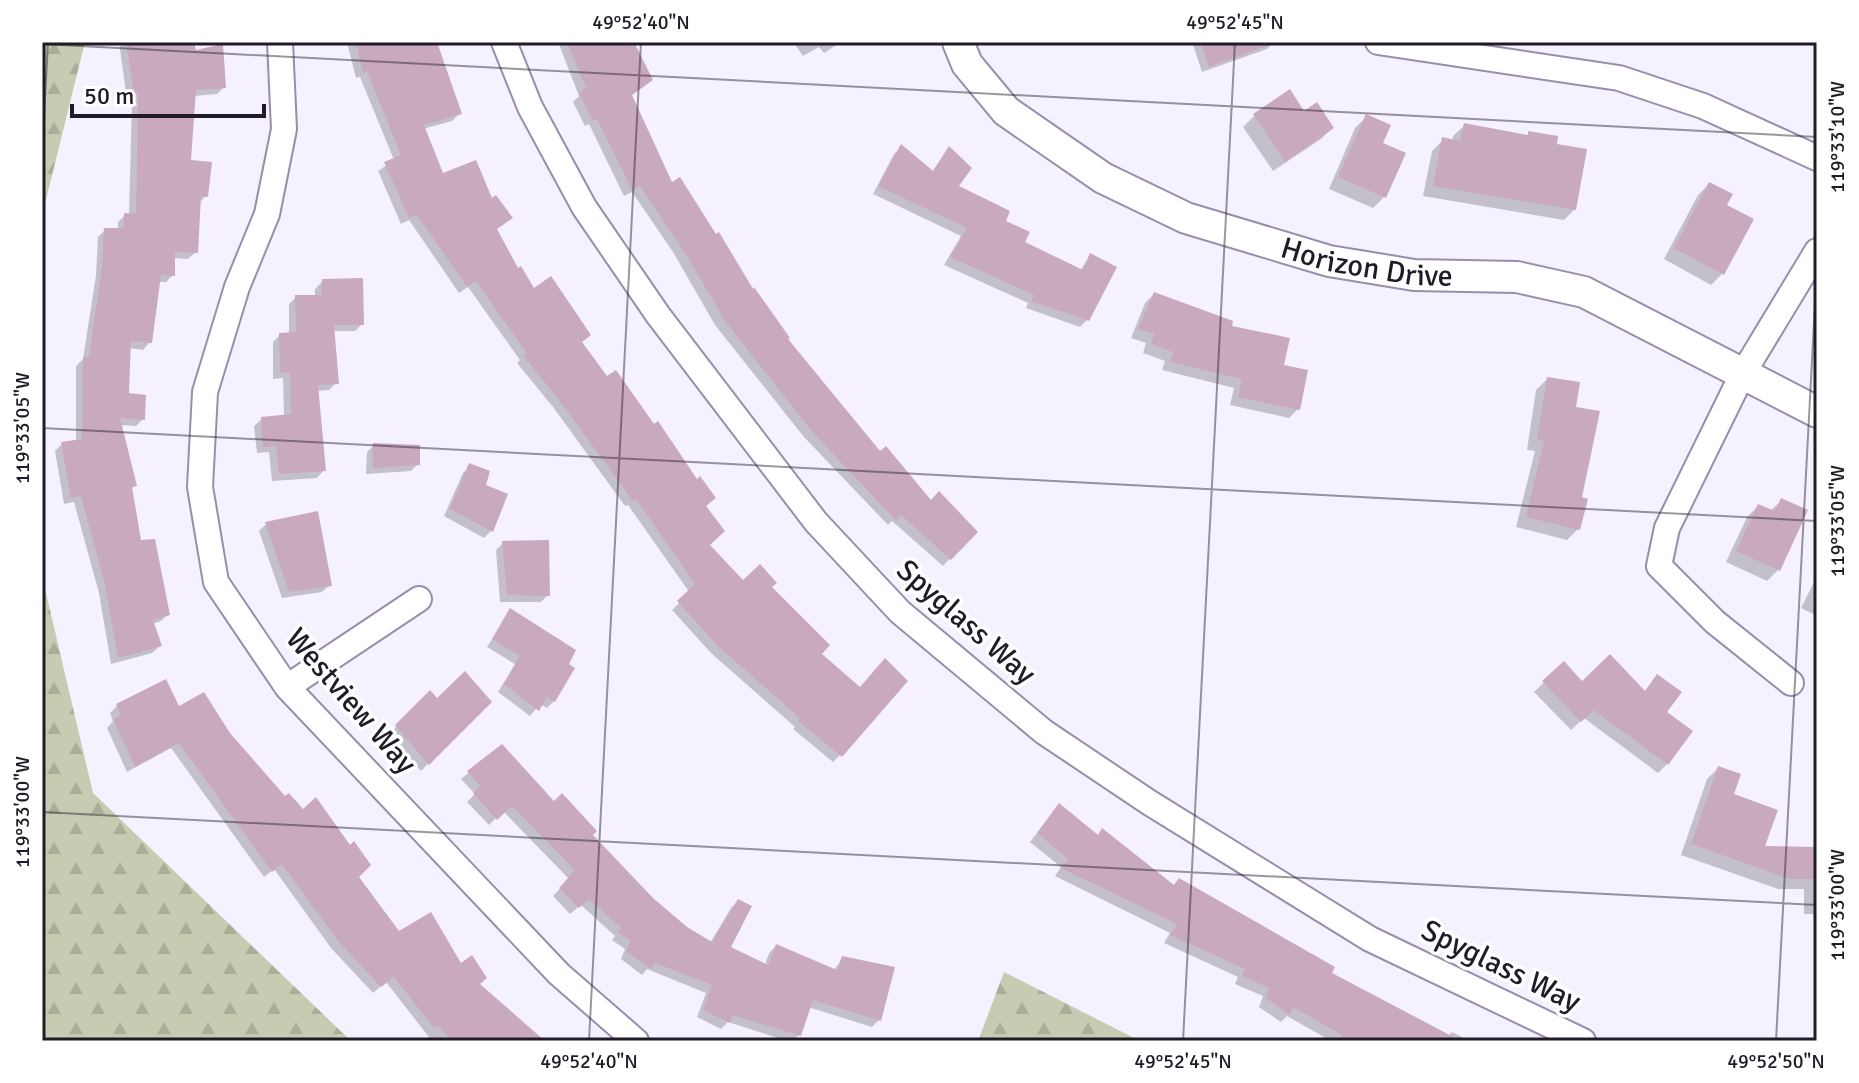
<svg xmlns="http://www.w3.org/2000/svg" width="1859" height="1083" font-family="Signika,sans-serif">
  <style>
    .forest { fill: url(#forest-firs) }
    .shadow { fill: #0003 }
    .building { fill: #c9a9bd }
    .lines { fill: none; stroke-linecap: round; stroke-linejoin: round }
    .minor-casing { stroke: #998dac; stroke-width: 28 }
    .tertiary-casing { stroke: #998dac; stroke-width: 34 }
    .minor { stroke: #fff; stroke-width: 24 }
    .tertiary { stroke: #fff; stroke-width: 30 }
    .ticks { fill: none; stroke: #201b26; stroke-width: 2; stroke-opacity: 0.45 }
    .labels { text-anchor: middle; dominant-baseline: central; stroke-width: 7; stroke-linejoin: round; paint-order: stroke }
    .street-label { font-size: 30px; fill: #201b26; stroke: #fff }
    .neatline { fill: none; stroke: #201b26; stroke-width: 3 }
    .ticks-label { font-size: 20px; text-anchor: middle; fill: #201b26 }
  </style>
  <defs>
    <pattern id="forest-firs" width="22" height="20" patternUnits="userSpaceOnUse" patternTransform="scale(2)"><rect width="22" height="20" fill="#c6cbb2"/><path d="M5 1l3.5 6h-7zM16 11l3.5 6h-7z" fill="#aaae99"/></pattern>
  </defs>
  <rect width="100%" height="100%" fill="#f6f1fe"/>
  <!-- forest -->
  <path class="forest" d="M 42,42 L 85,42 L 42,216 Z
    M 42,576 L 93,793 L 351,1041 L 42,1041 Z
    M 1004,972 L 1140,1041 L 978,1041 Z"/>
  <!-- shadow -->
  <path class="shadow" d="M 119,42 L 192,42 L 195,53 L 224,87 L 217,94 L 194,96 L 189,161 L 206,196 L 199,203 L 196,252 L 188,259 L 173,258 L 173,275 L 166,282 L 158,282 L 150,342 L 143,350 L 129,348 L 127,395 L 143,419 L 136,426 L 120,425 L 135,485 L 130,490 L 139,542 L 168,614 L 161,621 L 152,624 L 160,646 L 152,653 L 111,664 L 99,593 L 74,502 L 64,504 L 55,451 L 62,444 L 76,442 L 76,366 L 83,359 L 96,275 L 98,237 L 105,230 L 118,230 L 118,222 L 125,215 L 129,215 L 132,100 L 127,100 Z
    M 347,42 L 435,42 L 459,114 L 452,121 L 423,129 L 442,176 L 495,230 L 517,270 L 533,291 L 580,343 L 704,507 L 707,545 L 743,582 L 770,588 L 819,654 L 840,755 L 833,762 L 793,729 L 795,727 L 711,653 L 672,610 L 690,593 L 628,505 L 625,506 L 553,407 L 517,363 L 520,360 L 468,287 L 459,293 L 409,220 L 401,224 L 378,171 L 394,160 L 360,77 L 356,78 Z
    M 558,42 L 615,42 L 651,80 L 630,96 L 672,185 L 786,339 L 880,454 L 930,503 L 975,532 L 943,566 L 892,521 L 888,525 L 804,437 L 715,325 L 673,252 L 632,192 L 624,196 L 589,124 L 585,126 L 573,102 L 579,96 Z
    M 793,42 L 841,42 L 824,53 L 819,47 L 803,56 Z
    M 1192,42 L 1274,42 L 1267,49 L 1202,72 Z
    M 1289,92 L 1304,113 L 1332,128 L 1321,139 L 1273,171 L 1243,127 L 1254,116 Z
    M 1366,117 L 1381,144 L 1384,197 L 1373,208 L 1329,189 L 1355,128 Z
    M 1465,125 L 1526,137 L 1529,134 L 1555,146 L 1575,209 L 1564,220 L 1423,196 L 1432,151 L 1443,140 L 1452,142 L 1453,136 Z
    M 901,147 L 932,172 L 949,149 L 956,187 L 1004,222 L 1022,243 L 1080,271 L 1090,255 L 1087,320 L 1080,327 L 1026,308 L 1028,303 L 944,265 L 961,236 L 873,194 L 894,154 Z
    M 1709,184 L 1722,274 L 1711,285 L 1664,259 L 1698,195 Z
    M 323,281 L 362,324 L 355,331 L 333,331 L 336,383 L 329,390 L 316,391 L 324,470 L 317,478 L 272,481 L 269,452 L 257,453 L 254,426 L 262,419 L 284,417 L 283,378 L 273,379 L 273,342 L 280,335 L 289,335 L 289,304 L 296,297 L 315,297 L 315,289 Z
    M 1154,294 L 1229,327 L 1282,366 L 1298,409 L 1289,418 L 1230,405 L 1234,388 L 1162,370 L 1165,361 L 1143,353 L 1146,343 L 1131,338 L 1145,303 Z
    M 1547,379 L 1574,409 L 1580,499 L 1578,529 L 1567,540 L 1516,527 L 1535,451 L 1527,450 L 1536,390 Z
    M 374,445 L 418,464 L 411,471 L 366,474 L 367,452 Z
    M 470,466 L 483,486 L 491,531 L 484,538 L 444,516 L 463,473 Z
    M 1782,500 L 1778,570 L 1767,581 L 1726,562 L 1747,517 L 1758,506 L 1770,511 Z
    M 266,524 L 330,585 L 322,592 L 282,598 L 259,531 Z
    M 503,543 L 548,595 L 541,602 L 500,602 L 496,550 Z
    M 1817,576 L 1817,616 L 1801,608 Z
    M 510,611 L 554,701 L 547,708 L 540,704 L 530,716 L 498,692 L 515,664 L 487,647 Z
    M 1563,664 L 1582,683 L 1643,693 L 1658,677 L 1664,712 L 1667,764 L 1658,773 L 1584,718 L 1571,730 L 1534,692 Z
    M 430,693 L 437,701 L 489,701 L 421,771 L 389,734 Z
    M 117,706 L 178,708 L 228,734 L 356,877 L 399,933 L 461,966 L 534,1041 L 432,1041 L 386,982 L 373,993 L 331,948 L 274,869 L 264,877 L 171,748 L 127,772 L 107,728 L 113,721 L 110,713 Z
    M 502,746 L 553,804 L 590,835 L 651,899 L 686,929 L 710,943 L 731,908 L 738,901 L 728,948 L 765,965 L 769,953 L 776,946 L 833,971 L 843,958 L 879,1020 L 872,1027 L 808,1007 L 799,1035 L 793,1041 L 787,1041 L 728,1022 L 721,1029 L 697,1017 L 706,993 L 647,969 L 642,975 L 621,959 L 625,949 L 612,940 L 615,936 L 581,905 L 570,914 L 553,896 L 569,879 L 503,811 L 489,825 L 467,802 L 475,794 L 461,779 Z
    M 1718,768 L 1762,848 L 1817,849 L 1817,914 L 1804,914 L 1804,889 L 1778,889 L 1681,855 L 1707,779 Z
    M 1059,805 L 1096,837 L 1102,831 L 1172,887 L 1448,1036 L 1452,1032 L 1470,1041 L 1331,1041 L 1287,1016 L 1281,1022 L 1259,1007 L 1263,996 L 1235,984 L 1238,977 L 1164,943 L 1170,933 L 1055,876 L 1061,867 L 1030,842 Z"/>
  <!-- building -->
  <path class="building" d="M 126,42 L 194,42 L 196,50 L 223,44 L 226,88 L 196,90 L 191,160 L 212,162 L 208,197 L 201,196 L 198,253 L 175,252 L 175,276 L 161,275 L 152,343 L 131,341 L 129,393 L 146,395 L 145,420 L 120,418 L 137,486 L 132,487 L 141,540 L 155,539 L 170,615 L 153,620 L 162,646 L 118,658 L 105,585 L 81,496 L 71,498 L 61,442 L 82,439 L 83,357 L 89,357 L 102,266 L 104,228 L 124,228 L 124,213 L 136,214 L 138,94 L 134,94 Z
    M 356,42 L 437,42 L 462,114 L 424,125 L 443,173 L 476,160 L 492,198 L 496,195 L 513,218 L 497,229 L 518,268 L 521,266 L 534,288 L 551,276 L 591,335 L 582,342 L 607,376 L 616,370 L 654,424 L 658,421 L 697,479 L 700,476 L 716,498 L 706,506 L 725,531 L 710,545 L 743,580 L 760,564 L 777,583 L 772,587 L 830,645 L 822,654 L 860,687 L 885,658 L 908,681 L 842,757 L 798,721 L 800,718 L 718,646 L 677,601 L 695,584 L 636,499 L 633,501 L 559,400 L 523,355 L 526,352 L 476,281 L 467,287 L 417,215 L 409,218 L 384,162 L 401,155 L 367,71 L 363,73 Z
    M 567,42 L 634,42 L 653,80 L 632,95 L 672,182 L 680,177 L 716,234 L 719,232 L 753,289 L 754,287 L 790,338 L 788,339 L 880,451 L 886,446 L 931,500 L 939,491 L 978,532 L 951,560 L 901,515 L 896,520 L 849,471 L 811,430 L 721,316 L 722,315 L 680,245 L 640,186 L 632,190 L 597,119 L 593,121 L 579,93 L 586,88 Z
    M 1201,42 L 1269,42 L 1269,45 L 1209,67 Z
    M 1290,89 L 1304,111 L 1317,102 L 1334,128 L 1285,162 L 1253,114 Z
    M 1366,114 L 1391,125 L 1383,143 L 1406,153 L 1386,198 L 1338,177 Z
    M 1464,123 L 1528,135 L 1528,131 L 1558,136 L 1557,144 L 1587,149 L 1576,210 L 1433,186 L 1442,137 L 1460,141 Z
    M 901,144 L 933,171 L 949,146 L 972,168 L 959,186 L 1010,211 L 1006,221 L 1030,232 L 1025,242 L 1083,270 L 1090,253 L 1117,267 L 1089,321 L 1031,301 L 1034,295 L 950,257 L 967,228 L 878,186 Z
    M 1709,182 L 1733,194 L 1727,205 L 1754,219 L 1724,275 L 1674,248 Z
    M 363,278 L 364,325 L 334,325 L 339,384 L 318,385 L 326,471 L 279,474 L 276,446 L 263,447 L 261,417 L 291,414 L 290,372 L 280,373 L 279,333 L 296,332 L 295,295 L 321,295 L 322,279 Z
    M 1154,292 L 1233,321 L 1232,326 L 1290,338 L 1284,365 L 1308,370 L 1300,410 L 1238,397 L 1242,379 L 1170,362 L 1173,352 L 1151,344 L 1154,334 L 1138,329 Z
    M 1547,377 L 1580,382 L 1576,407 L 1600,411 L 1582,497 L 1588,499 L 1580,530 L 1526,517 L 1544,441 L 1537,440 Z
    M 373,443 L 420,445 L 420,465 L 373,468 Z
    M 469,463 L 490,471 L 486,485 L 508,494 L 493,532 L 450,509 Z
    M 1781,498 L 1808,510 L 1780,571 L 1736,551 L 1758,504 L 1775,511 Z
    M 318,511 L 332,586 L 289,592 L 265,522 Z
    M 549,540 L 550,596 L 507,595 L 502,541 Z
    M 510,608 L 576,650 L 569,664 L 575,668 L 555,702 L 547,697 L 539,711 L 504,684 L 520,656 L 492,639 Z
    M 1610,654 L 1645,691 L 1657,674 L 1682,692 L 1667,712 L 1693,731 L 1668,765 L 1594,710 L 1581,722 L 1542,681 L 1564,661 L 1582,681 Z
    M 465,671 L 492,702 L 429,765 L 395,725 L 430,690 L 437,698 Z
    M 166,679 L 179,706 L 204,692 L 230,733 L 285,796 L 289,793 L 303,809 L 316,797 L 350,845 L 354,841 L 371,865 L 359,877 L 399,931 L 431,912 L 461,963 L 472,955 L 487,978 L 480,984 L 545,1041 L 453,1041 L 437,1026 L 434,1028 L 394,977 L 381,987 L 338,941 L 282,864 L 272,872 L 179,743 L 135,767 L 113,719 L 121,716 L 116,704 Z
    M 502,744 L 554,801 L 562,793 L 597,831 L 593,835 L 653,898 L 687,927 L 712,942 L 738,899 L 752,906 L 731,947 L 768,965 L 776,944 L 837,970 L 842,956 L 895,967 L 881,1021 L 813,1000 L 801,1036 L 733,1015 L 730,1023 L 703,1010 L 712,985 L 655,963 L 651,969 L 626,951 L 631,941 L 618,932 L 621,928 L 589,899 L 579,908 L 559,888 L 575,870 L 512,806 L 497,820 L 473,793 L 480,786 L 467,771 Z
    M 1718,766 L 1741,774 L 1734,794 L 1778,810 L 1765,846 L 1817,847 L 1817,879 L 1790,879 L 1691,844 Z
    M 1059,803 L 1098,835 L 1102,828 L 1174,885 L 1179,878 L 1335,967 L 1332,973 L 1461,1041 L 1339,1041 L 1342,1035 L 1293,1007 L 1290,1015 L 1266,998 L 1269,988 L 1242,976 L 1245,969 L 1170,935 L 1177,924 L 1061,868 L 1068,859 L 1037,833 Z"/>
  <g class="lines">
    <!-- minor casing -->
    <g class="minor-casing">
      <path id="minor" d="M 280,42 L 284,129 L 267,214 L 237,287 L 205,392 L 200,487 L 216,582 L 287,687 L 559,974 L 636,1041
        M 504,42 L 530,107 L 584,207 L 658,315 L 816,522 L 900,612 L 1044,732 L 1150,803 L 1370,939 L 1583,1041
        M 1378,42 L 1619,78 L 1703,106 L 1817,158
        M 1791,683 L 1715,622 L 1659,566 L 1667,528 L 1742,375 L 1817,251
        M 287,687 L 419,599"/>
    </g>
    <!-- tertiary casing -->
    <g class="tertiary-casing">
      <g id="tertiary">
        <path id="s1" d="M 958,42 L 967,64 L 1006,111 L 1103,178 L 1186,218 L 1329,261 L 1414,275 L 1517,277 L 1584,292 L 1817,412"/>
      </g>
    </g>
    <!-- minor -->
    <use href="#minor" class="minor"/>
    <!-- tertiary -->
    <use href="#tertiary" class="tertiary"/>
  </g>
  <!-- ticks -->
  <path class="ticks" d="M 42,44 L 1817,137M 42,153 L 48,42M 42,428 L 1817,521M 42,812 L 1817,905M 589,1041 L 641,42M 1183,1041 L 1235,42M 1776,1041 L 1817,266"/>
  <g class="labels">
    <!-- street labels -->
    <g class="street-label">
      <text stroke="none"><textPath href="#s1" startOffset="482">Horizon Drive</textPath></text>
      <text transform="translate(966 622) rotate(41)">Spyglass Way</text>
      <text transform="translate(351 701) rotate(49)">Westview Way</text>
      <text transform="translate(1501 966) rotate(26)">Spyglass Way</text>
    </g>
  </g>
  <!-- border -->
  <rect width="1859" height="1083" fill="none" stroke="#ffffff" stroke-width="88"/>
  <!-- scale -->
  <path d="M72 104v12h192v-12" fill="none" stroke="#201b26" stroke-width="4"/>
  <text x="84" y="104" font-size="24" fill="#201b26" stroke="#ffffff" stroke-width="6" paint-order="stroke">50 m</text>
  <rect x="44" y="44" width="1771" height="995" class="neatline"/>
  <g class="ticks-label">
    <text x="641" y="29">49°52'40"N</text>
    <text x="1235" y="29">49°52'45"N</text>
    <text transform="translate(1837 137) rotate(-90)" y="7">119°33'10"W</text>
    <text transform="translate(22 428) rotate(-90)" y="7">119°33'05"W</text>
    <text transform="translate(1837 521) rotate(-90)" y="7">119°33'05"W</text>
    <text transform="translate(22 812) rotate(-90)" y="7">119°33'00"W</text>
    <text transform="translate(1837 905) rotate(-90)" y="7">119°33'00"W</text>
    <text x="589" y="1068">49°52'40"N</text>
    <text x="1183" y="1068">49°52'45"N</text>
    <text x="1776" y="1068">49°52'50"N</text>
  </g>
</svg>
